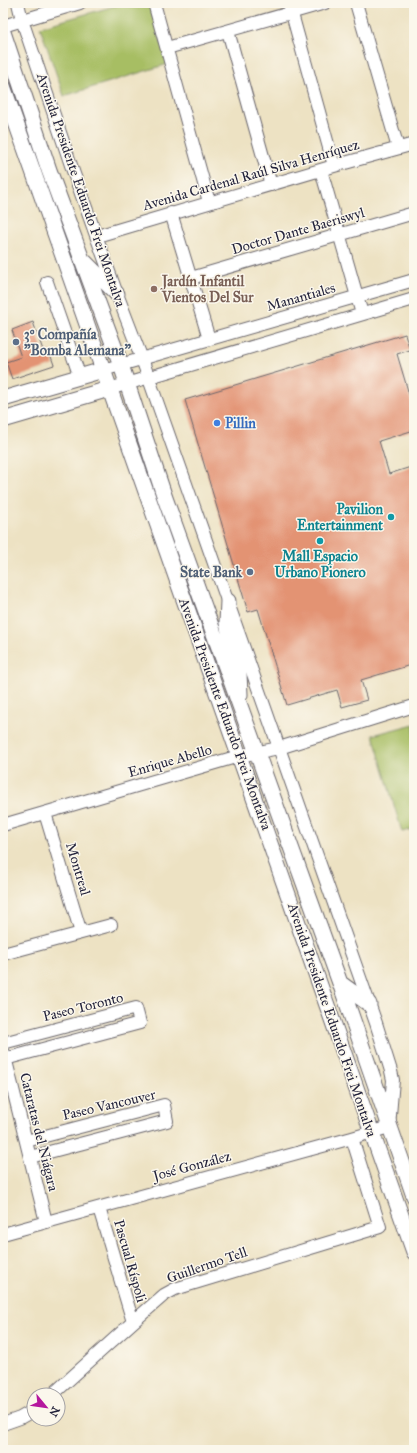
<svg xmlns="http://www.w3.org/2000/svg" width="417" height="1453" font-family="'IM FELL Great Primer',serif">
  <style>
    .green { fill: #a7be63; stroke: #64704f }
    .building { fill: #e39373 }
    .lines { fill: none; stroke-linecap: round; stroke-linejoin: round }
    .minor-casing { stroke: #69656b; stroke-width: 14 }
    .major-casing { stroke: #69656b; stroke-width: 17 }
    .minor { stroke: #fff; stroke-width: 12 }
    .major { stroke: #fff; stroke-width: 15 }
    .education-dot { fill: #8d6e63; stroke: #fbf7ec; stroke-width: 1.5 }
    .service-dot { fill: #5c6f8a; stroke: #fbf7ec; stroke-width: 1.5 }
    .shop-dot { fill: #3f7fe0; stroke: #fbf7ec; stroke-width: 1.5 }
    .culture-dot { fill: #0f9aa8; stroke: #fbf7ec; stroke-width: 1.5 }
    .labels { text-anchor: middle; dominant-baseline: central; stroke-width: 3; stroke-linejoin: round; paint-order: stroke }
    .street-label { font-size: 14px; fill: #22223b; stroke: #fbf7ec }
    .education-label { font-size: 14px; font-weight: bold; fill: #785e54; stroke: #fbf7ec; text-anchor: start }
    .service-label { font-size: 14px; font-weight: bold; fill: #4e5e75; stroke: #fbf7ec; text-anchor: start }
    .shop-label { font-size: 14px; font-weight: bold; fill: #366cbe; stroke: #fbf7ec; text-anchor: start }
    .culture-label { font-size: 14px; font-weight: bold; fill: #0d838f; stroke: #fbf7ec; text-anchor: end }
  </style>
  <rect width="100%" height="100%" fill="#fbf7ec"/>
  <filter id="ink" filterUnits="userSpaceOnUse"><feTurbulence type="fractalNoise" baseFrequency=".025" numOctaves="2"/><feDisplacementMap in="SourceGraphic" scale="8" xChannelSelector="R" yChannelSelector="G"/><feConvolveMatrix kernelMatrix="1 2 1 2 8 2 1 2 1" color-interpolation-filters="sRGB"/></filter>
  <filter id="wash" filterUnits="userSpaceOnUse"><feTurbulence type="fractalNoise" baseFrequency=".012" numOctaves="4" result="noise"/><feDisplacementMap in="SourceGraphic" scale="16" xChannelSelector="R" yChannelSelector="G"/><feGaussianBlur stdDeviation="0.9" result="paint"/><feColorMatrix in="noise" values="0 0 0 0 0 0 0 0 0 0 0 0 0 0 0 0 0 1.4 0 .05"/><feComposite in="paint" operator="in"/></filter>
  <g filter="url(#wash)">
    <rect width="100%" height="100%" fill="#ede2c3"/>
    <!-- green -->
    <path class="green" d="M 125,3 L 149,3 L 168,64 L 64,96 L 40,27 Z
      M 414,724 L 414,829 L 402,832 L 373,735 Z"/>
    <g id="blocks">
      <!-- building -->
      <path class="building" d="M 33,322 L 44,353 L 49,351 L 54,365 L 12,379 L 6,362 L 21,357 L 12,330 Z
        M 405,334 L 410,350 L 397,354 L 414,411 L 414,430 L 379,441 L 389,474 L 414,466 L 414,664 L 361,680 L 367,700 L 342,707 L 337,690 L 287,705 L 258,609 L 248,612 L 185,400 Z"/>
    </g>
  </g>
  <g filter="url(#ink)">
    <use href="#blocks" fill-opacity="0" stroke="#69656b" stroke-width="1"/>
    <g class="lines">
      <!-- minor casing -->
      <g class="minor-casing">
        <path id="minor" d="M 154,3 L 209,202
          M 289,3 L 334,166
          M 356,3 L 398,148
          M 3,26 L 80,3
          M 228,31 L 271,185
          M 167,48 L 325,3
          M 321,170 L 362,314
          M 171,213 L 209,339
          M 97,236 L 334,166 L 414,144
          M 191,278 L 414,213
          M 47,282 L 80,377
          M 103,370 L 414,280
          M 109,389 L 414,299
          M 45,813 L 81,933
          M 3,825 L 239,756 L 279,748 L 414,706
          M 3,954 L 111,925
          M 3,1043 L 136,1008 L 140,1023 L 5,1059
          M 4,1053 L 46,1222
          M 26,1141 L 164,1105 L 167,1121 L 30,1157
          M 99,1208 L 133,1322
          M 3,1234 L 352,1138 L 389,1127 L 393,1080 L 391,1071 L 376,1023 L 142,359 L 117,294 L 74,174 L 22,20 L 18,3
          M 52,1395 L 133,1322 L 164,1295 L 175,1289 L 380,1227 L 352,1138
          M 3,1424 L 20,1418 L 34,1410"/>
      </g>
      <!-- major casing -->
      <g class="major-casing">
        <path id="major" d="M 3,32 L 49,170 L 121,365 L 165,498 L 340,983 L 414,1196
          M 3,86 L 414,1252
          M 85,262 L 117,294
          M 3,399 L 103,370
          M 3,420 L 109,389
          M 228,601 L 227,623 L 239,673 L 240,695
          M 340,983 L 369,1004"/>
      </g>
      <!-- minor -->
      <use href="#minor" class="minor"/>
      <!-- major -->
      <use href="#major" class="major"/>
    </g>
  </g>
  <!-- markers -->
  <circle class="education-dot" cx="154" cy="289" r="4"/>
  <g class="service-dot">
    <circle cx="16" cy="342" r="4"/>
    <circle cx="250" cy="572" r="4"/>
  </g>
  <circle class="shop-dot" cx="217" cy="423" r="4"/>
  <g class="culture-dot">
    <circle cx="391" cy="517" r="4"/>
    <circle cx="320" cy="541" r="4"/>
  </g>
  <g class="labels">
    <!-- street labels -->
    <g class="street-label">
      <text transform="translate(251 175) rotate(-16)">Avenida Cardenal Raúl Silva Henríquez</text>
      <text transform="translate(81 190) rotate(71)">Avenida Presidente Eduardo Frei Montalva</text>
      <text transform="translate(298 231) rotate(-16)">Doctor Dante Baeriswyl</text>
      <text transform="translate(301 297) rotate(-16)">Manantiales</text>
      <text transform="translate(225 714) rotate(70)">Avenida Presidente Eduardo Frei Montalva</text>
      <text transform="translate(170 761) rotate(-16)">Enrique Abello</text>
      <text transform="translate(78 869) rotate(73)">Montreal</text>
      <text transform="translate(83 1007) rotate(-14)">Paseo Toronto</text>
      <text transform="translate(332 1020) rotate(71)">Avenida Presidente Eduardo Frei Montalva</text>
      <text transform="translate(109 1105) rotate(-13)">Paseo Vancouver</text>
      <text transform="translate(39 1132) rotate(76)">Cataratas del Niágara</text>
      <text transform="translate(192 1166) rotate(-15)">José González</text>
      <text transform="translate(130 1261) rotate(74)">Pascual Ríspoli</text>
      <text transform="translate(207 1265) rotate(-19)">Guillermo Tell</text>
    </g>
    <!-- education labels -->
    <g class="education-label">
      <text x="162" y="281">Jardín Infantil<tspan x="162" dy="16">Vientos Del Sur</tspan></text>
    </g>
    <!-- service labels -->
    <g class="service-label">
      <text x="24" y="334">3º Compañía<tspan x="24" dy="16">"Bomba Alemana"</tspan></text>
      <text x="242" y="572" text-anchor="end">State Bank</text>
    </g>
    <!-- shop labels -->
    <g class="shop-label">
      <text x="225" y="423">Pillin</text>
    </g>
    <!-- culture labels -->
    <g class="culture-label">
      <text x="383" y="509">Pavilion<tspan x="383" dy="16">Entertainment</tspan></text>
      <text x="320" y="556" text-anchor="middle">Mall Espacio<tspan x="320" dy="16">Urbano Pionero</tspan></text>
    </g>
  </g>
  <!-- margin -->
  <rect width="417" height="1453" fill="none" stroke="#fbf7ec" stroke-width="16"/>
  <!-- north arrow -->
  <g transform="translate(46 1407) rotate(119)"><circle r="19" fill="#fbf7ec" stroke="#a4a2a5"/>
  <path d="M0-3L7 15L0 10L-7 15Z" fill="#b5179e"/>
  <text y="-6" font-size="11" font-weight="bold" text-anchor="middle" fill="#22223b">N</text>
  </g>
</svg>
